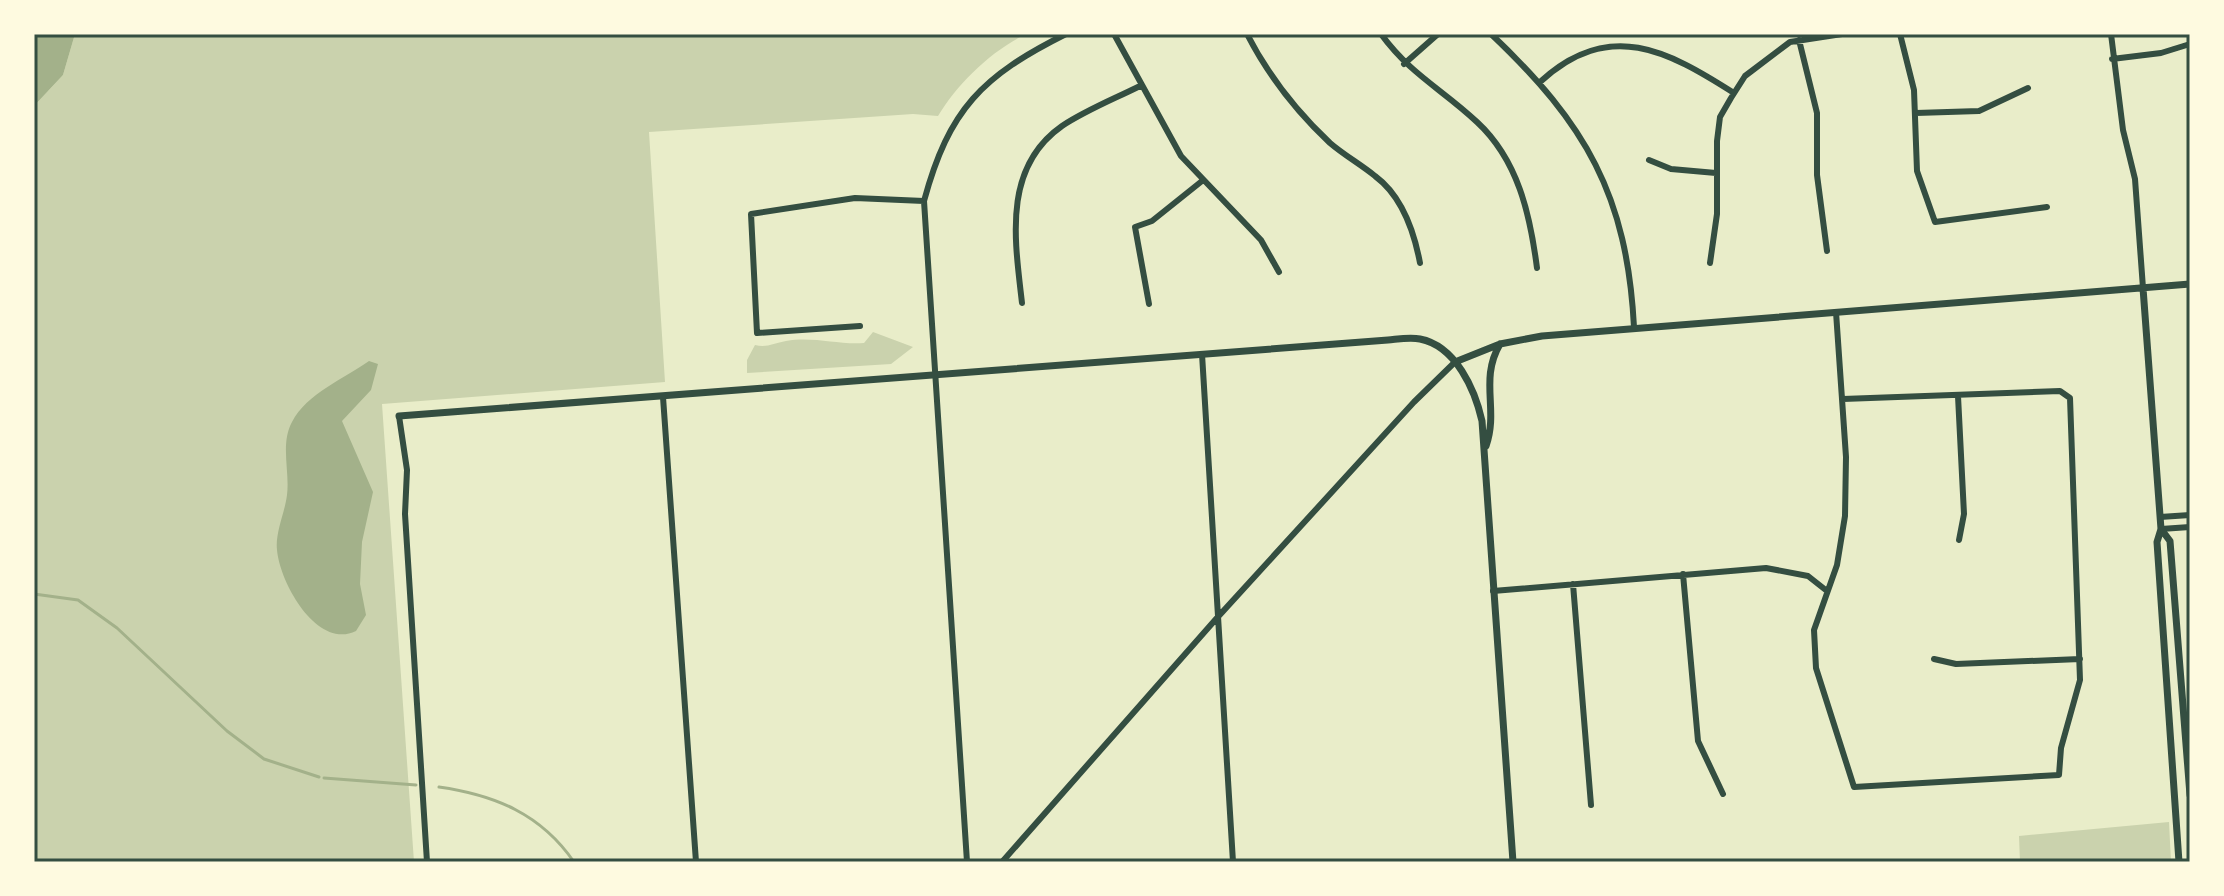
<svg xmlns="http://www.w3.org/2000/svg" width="2224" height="896" font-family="Overpass,sans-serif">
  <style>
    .green { fill: #cad2ad }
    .water { fill: #a3b18a }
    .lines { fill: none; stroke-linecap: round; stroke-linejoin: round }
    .stream { stroke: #a3b18a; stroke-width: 3 }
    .minor { stroke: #344e41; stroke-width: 6 }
    .tertiary { stroke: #344e41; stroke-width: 7 }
    .neatline { fill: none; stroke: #344e41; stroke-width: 3 }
  </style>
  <rect width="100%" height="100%" fill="#e9edc9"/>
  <!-- green -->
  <path class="green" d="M 75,34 L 1026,34 C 991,51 958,83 938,116 L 913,114 L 649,132 L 665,382 L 382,404 L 414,862 L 34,862 L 34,106 L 63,75 Z
    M 873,332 L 913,347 L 891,364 L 747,373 L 747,360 L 755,345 C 767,348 774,343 786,341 C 813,336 838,345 864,343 Z
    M 2169,822 L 2171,862 L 2020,862 L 2019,836 Z"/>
  <!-- water -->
  <path class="water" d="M 34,34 L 75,34 L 63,75 L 34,106 Z
    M 369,361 L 378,364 L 371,390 L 342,421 L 373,492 L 362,542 L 360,584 L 366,615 L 356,631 C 317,650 280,583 277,550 C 275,533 285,512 287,495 C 290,471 280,444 292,422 C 307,393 344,379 369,361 Z"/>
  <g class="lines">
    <!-- stream -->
    <path class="stream" d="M 34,594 L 78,600 L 117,628 L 227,731 L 264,759 L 319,777
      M 324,778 L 416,785
      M 439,787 C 495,795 541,814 574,862"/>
    <!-- minor -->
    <path class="minor" d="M 1114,34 L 1181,156 L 1261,240 L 1279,272
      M 1247,34 C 1268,75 1296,111 1330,143 C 1344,155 1360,164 1375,176 C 1402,196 1414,231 1420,263
      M 1381,34 C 1411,75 1442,89 1477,122 C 1518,160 1530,214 1537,268
      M 1491,34 C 1586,124 1627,195 1634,327
      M 1900,34 L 1914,90 L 1917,171 L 1935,222 L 2047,207
      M 2111,34 L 2123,130 L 2135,179 L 2143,288
      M 1799,40 L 1817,113 L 1817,175 L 1827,251
      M 2112,59 L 2161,53 L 2190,44
      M 1404,64 L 1438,34
      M 1540,82 C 1609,18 1668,51 1734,93
      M 1916,113 L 1979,111 L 2028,88
      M 1649,160 L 1671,169 L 1716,173
      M 1710,263 L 1717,214 L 1717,141 L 1720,117 L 1731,98 L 1745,76 L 1790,42 L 1842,34
      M 1022,303 C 1015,241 1002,168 1062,126 C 1086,110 1114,99 1140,86
      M 1149,304 L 1135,227 L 1152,221 L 1202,181
      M 1836,312 L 1846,457 L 1845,516 L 1837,565 L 1814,630 L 1816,668 L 1854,787 L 2059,775 L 2061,748 L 2080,680 L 2070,398 L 2060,391 L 1843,399
      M 860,326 L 757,333 L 751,214 L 855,198 L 924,201
      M 1202,354 L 1233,862
      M 1958,396 L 1964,514 L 1959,540
      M 663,397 L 696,862
      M 399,416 L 407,470 L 405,514 L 427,862
      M 2160,517 L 2190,515
      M 2161,529 L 2190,527
      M 1683,574 L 1698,741 L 1723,794
      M 1573,584 L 1591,805
      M 1493,591 L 1766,568 L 1808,576 L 1827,591
      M 1934,659 L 1956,664 L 2080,659
      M 967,862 L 924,201 C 949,109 982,76 1066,34
      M 1002,862 L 1216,619 L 1414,402 L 1455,362"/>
    <!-- tertiary -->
    <path class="tertiary" d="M 2143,288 L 2161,529 L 2157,542 L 2179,862
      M 1455,362 L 1500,344 L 1542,336 L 2190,284
      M 399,416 L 1388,340 C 1399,339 1410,337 1420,339 C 1456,346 1475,390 1482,421 L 1513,862
      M 1486,446 C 1499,409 1479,380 1500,344
      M 2161,529 L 2170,541 L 2190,795"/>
  </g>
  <!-- border -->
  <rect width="2224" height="896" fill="none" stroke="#fefae0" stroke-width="72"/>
  <rect x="36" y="36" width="2152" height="824" class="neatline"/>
</svg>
